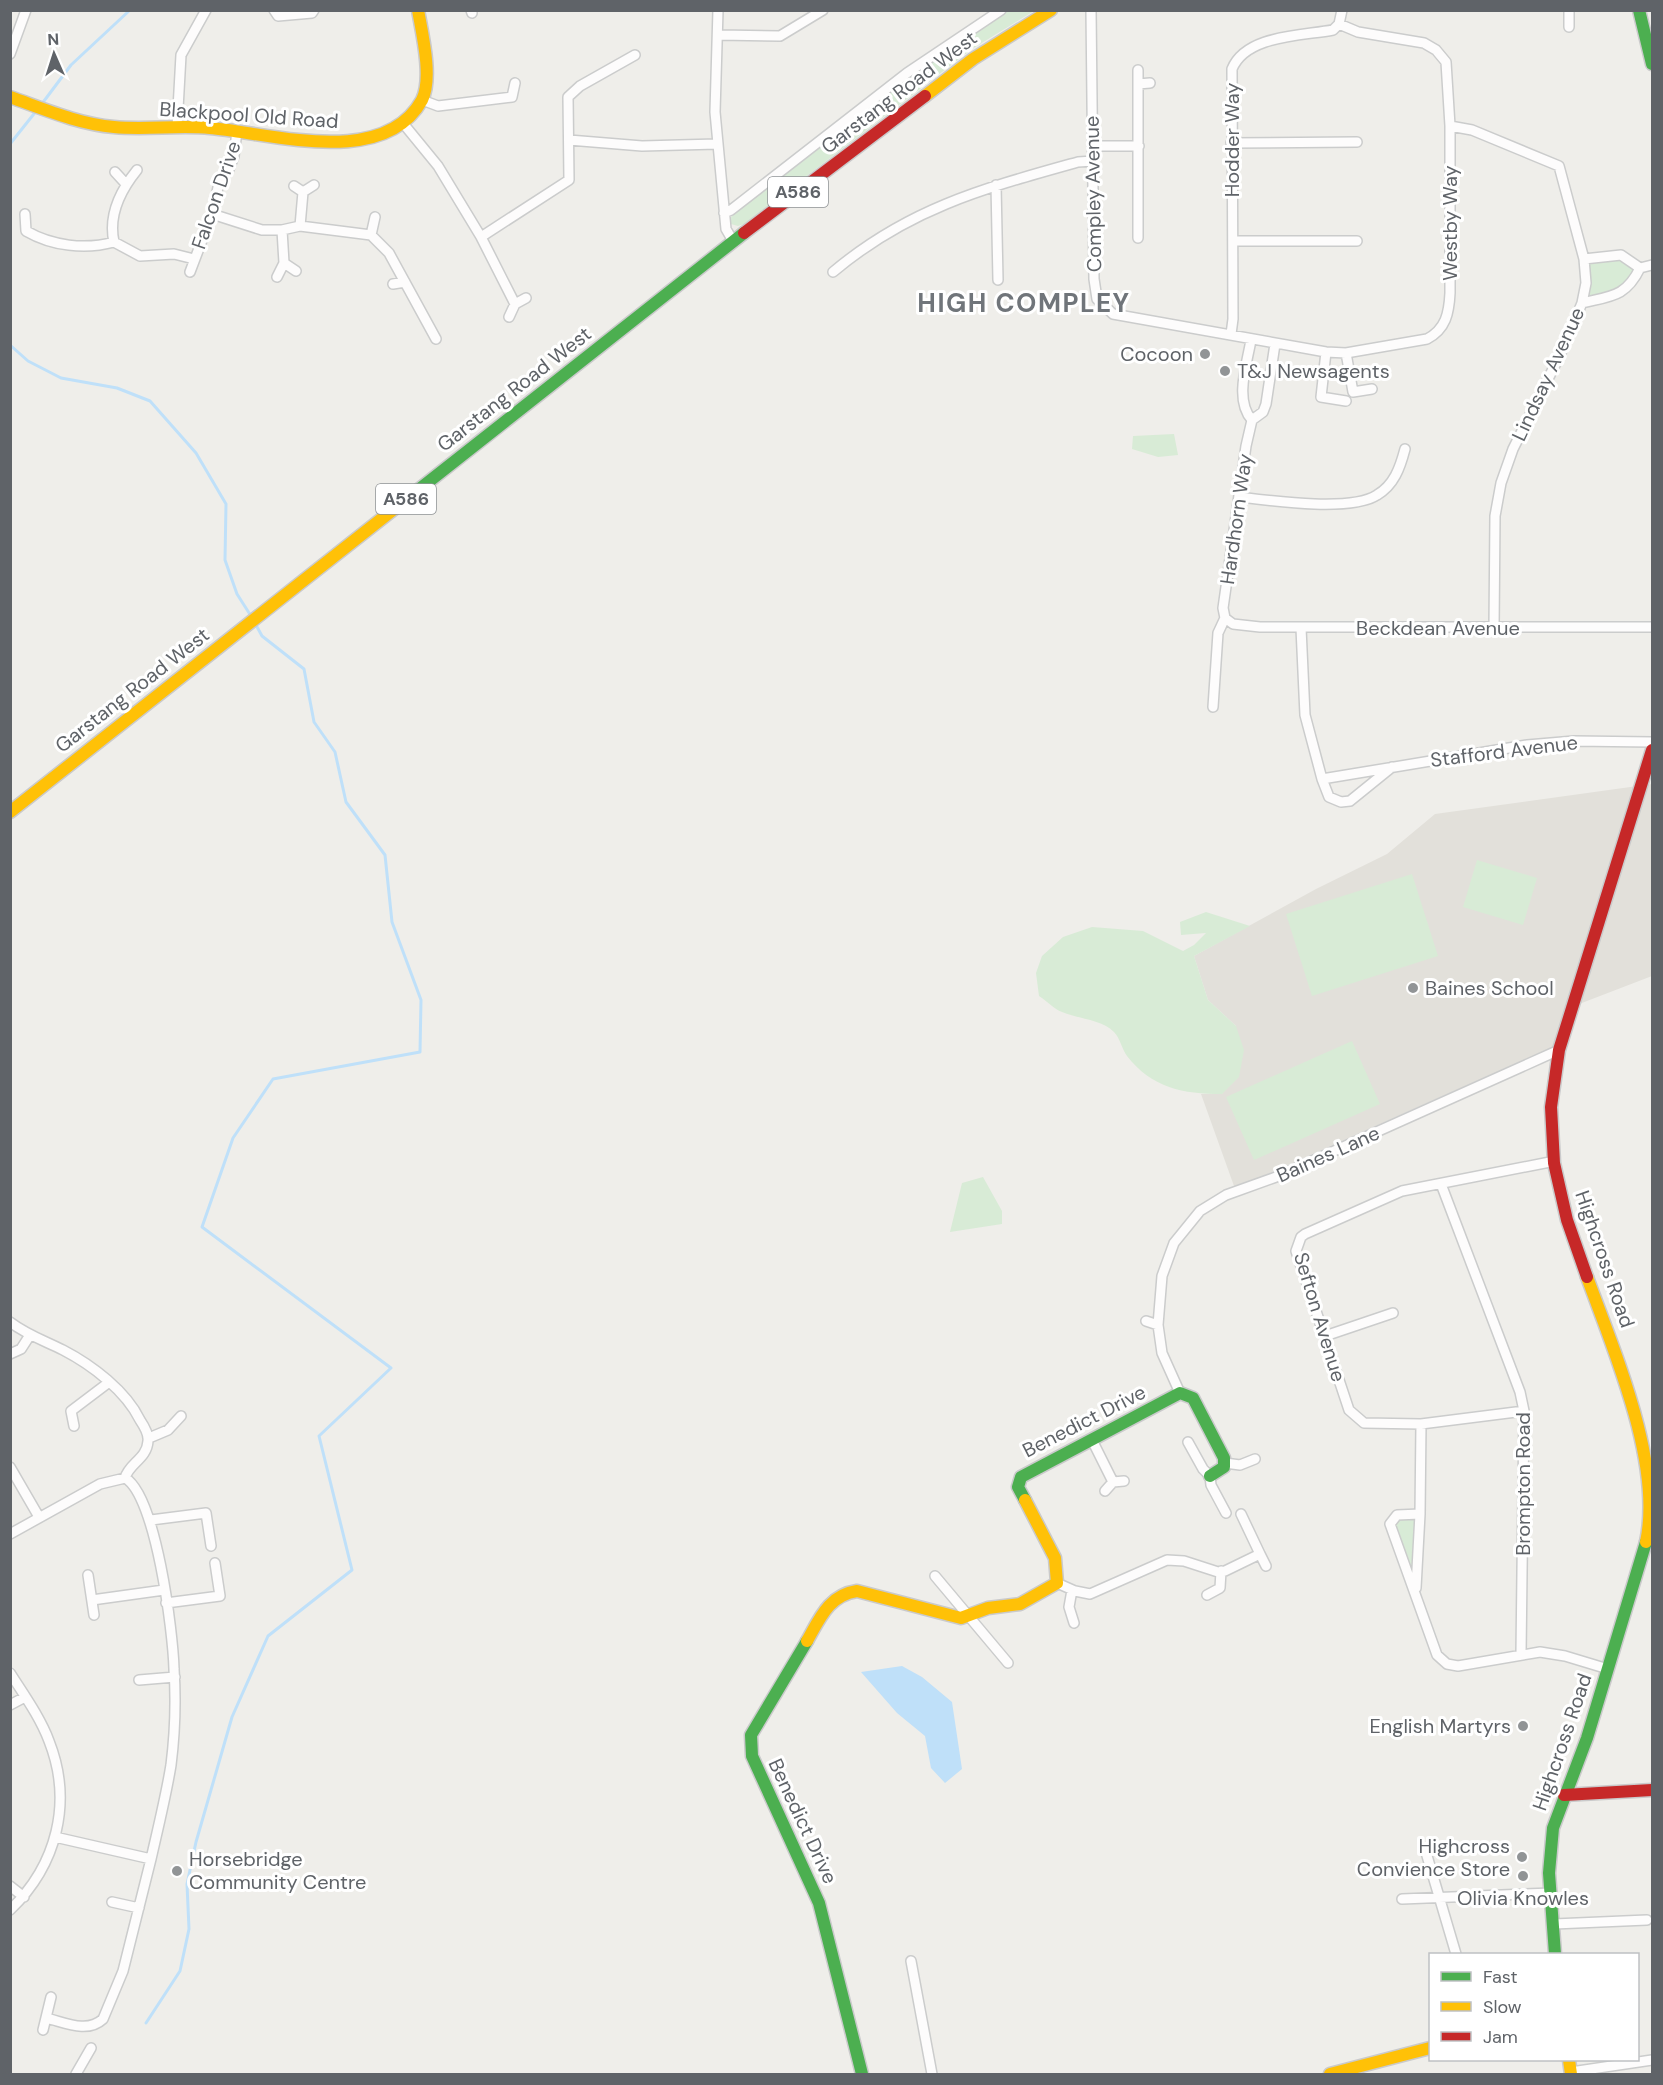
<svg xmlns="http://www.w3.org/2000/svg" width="1663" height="2085" font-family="'DM Sans',sans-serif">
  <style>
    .education { fill: #e2e0da }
    .green { fill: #d8ebd6 }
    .water { fill: #bfe0f9 }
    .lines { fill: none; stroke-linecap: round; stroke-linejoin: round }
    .stream { stroke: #bfe0f9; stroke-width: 3 }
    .street-casing { stroke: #cbcccc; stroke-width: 12 }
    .fast-casing { stroke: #cacacb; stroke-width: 15 }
    .slow-casing { stroke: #cacacb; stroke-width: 15 }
    .jam-casing { stroke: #cacacb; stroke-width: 15 }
    .street { stroke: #fdfcfc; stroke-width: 9 }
    .fast { stroke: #4caf50; stroke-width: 12 }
    .slow { stroke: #ffc107; stroke-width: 12 }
    .jam { stroke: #c62828; stroke-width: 12 }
    .poi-dot { fill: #919496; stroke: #fff; stroke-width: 2 }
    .labels { text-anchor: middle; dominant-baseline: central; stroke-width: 6; stroke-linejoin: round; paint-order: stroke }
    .shield { fill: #fff; stroke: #8f9295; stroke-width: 1.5 }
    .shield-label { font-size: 18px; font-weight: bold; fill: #5f6368 }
    .street-label { font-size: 20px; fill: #5f6368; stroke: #fff }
    .poi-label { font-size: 20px; fill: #5f6368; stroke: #fff; text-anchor: end }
    .district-label { font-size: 26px; font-weight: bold; letter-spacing: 1.5px; fill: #70757a; stroke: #fff }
  </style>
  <rect width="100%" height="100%" fill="#efeeea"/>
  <!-- education -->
  <path class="education" d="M 1652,784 L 1652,976 L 1574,1006 L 1562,1043 L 1256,1179 L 1234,1186 L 1201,1094 L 1222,1094 L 1236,1026 L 1208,1000 L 1194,956 L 1316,889 L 1387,854 L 1435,814 Z"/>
  <!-- green -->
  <path class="green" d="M 1007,11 L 1034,11 L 972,49 L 744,224 L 738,226 L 731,224 L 729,220 L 733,215 C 822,144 911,73 1007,11 Z
    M 1614,255 L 1640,268 L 1630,286 L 1582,303 L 1584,259 Z
    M 1174,434 L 1178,455 L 1158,457 L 1132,449 L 1133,436 Z
    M 1477,860 L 1537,878 L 1523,925 L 1463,907 Z
    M 1412,874 L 1438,956 L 1312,996 L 1286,914 Z
    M 1206,912 L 1250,926 L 1194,956 L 1208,1000 L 1236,1026 L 1244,1050 L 1239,1077 L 1222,1094 C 1183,1094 1152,1088 1127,1056 C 1122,1049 1120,1038 1114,1032 C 1101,1019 1078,1019 1062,1012 C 1054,1009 1047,1001 1039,996 L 1036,973 L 1042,956 L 1063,937 L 1092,927 L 1143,931 L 1183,951 L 1194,945 L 1206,933 L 1181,935 L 1180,922 Z
    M 1352,1041 L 1380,1104 L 1254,1160 L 1226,1097 Z
    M 983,1177 L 1002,1211 L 1002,1224 L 950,1232 L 962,1183 Z
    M 1420,1514 L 1416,1591 L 1392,1520 Z"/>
  <!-- water -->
  <path class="water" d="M 902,1666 L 922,1677 L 952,1702 L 962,1769 L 945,1783 L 931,1768 L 925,1736 L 897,1713 L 861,1672 Z"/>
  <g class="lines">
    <!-- stream -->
    <path class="stream" d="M 41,105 L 71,65 L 130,10
      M 10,144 L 37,110
      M 10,345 L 28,361 L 61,378 L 117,388 L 150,401 L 196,453 L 226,504 L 225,560 L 237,594 L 251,616
      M 146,2023 L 180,1971 L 189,1929 L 187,1884 L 196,1842 L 232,1717 L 268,1636 L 352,1570 L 319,1436 L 391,1368 L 202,1227 L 233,1138 L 273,1079 L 420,1052 L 421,1000 L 392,922 L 385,855 L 346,802 L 335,752 L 314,722 L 304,669 L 262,636 L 256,625"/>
    <!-- street casing -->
    <g class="street-casing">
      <path id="street" d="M 274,10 L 278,16 L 312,13 L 314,10
        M 471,10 L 472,13
        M 718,10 L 715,112 L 726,229 L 733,241
        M 1091,10 L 1094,279 L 1097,299 L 1113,314 L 1326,352 L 1346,353 L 1427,339 C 1446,329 1449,313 1450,293 L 1450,126 L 1446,62 L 1436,50 L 1424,43 L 1358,32 L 1339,24
        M 1569,10 L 1569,27
        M 1339,24 L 1342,10
        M 718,35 L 780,36 L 823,10
        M 10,54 L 26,10
        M 1138,70 L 1138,238
        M 1138,84 L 1150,83
        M 422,100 L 438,106 L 512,97 L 515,83
        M 402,122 L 438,166 L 481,237 L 515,304 L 509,317
        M 1450,126 L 1472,130 L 1559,166 L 1584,259 L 1586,283 L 1582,303 L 1560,355 L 1513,449 L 1501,483 L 1495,516 L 1494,628
        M 177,127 L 181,55 L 206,10
        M 569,140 L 642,146 L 717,144
        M 1231,143 L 1357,142
        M 1093,146 L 1139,146
        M 115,172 L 126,184
        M 996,185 L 998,280
        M 294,186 L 303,192 L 300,226
        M 303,192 L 314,185
        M 724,213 L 731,210 L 907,73 L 1001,10
        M 25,214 L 26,231 C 52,246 85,250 114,242 L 140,256 L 174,254 L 194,259
        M 212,214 L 262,230 L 282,230 L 300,226 L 371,235 L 389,253 L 436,339
        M 371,235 L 375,217
        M 481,237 L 569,180 L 568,97 L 580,86 L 635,55
        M 1233,241 L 1357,241
        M 114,242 C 108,215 120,191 137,170
        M 1584,259 L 1621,255 L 1640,268
        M 284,263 L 296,271
        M 190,272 L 212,214 L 219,183 L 229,169 L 234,156 L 237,131
        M 833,272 C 909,208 985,188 1078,162 L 1093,161
        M 277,277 L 284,263 L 282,230
        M 393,284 L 405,282
        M 1582,303 C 1611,296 1626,297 1640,268 L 1652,265
        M 515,304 L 526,298
        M 1231,334 L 1233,319 L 1232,69 C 1246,35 1301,36 1333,30 L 1339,24
        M 1251,340 C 1247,364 1234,400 1252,420
        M 1326,352 L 1321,397 L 1346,401
        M 1346,353 L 1353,392 L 1372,389
        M 1240,497 C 1272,501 1351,512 1377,495 C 1394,485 1400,468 1405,449
        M 1225,618 L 1233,624 L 1260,627 L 1652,627
        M 1225,618 L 1223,608 L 1246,446 L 1252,420 L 1263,412 L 1266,404 L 1275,344
        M 1301,628 L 1305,715 L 1322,779 L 1527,745 L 1574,741 L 1652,742
        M 1213,707 L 1218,633 L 1225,618
        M 1322,779 L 1329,797 L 1341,802 L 1350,801 L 1392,767
        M 1441,1184 L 1520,1392 L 1524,1411 L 1521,1654
        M 1146,1321 L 1158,1325
        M 10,1322 C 27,1335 45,1341 63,1350 C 92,1365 126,1391 140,1420 C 144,1426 149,1434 148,1441 C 147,1459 129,1463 125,1478
        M 1325,1336 L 1393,1313
        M 10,1354 L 21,1349 L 30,1335
        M 1180,1393 L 1162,1353 L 1158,1325 L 1162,1276 L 1174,1243 L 1200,1211 L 1226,1195 L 1276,1177 L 1559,1050
        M 1524,1411 L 1421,1424 L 1364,1423 L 1349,1410 L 1296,1251 L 1301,1237 L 1305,1234 L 1402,1191 L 1555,1161
        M 1421,1424 L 1420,1514 L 1397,1515 L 1390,1524 L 1437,1655 L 1447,1664 L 1458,1666 L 1540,1652 L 1565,1656 L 1608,1669
        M 74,1426 L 71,1411 L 108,1383
        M 149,1438 L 168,1430 L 181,1416
        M 1092,1440 L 1113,1482 L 1124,1481
        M 1188,1442 L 1203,1469 L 1210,1476 L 1211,1485 L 1226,1513
        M 1225,1463 L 1240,1465 L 1255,1459
        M 10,1467 L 39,1517
        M 1105,1491 L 1113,1482
        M 151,1520 L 206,1513 L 211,1546
        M 10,1534 L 100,1484 L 125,1478 C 156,1495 173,1632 174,1669 C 176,1700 175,1733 171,1765 C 166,1796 158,1828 151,1859 L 55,1837
        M 1260,1554 L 1266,1566
        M 88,1575 L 94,1615
        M 935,1576 L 1008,1663
        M 1057,1583 L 1075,1591 L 1090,1594 L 1167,1560 L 1184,1561 L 1218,1572 L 1225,1571 L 1260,1554 L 1241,1514
        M 1416,1588 L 1420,1514
        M 1072,1590 L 1069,1607 L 1074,1623
        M 1207,1595 L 1220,1588 L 1221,1571
        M 92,1600 L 164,1590
        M 166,1603 L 220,1596 L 215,1563
        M 10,1673 C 24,1695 40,1717 49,1741 C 73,1802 57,1865 10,1910
        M 139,1680 L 175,1677
        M 10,1705 L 25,1697
        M 1425,1849 L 1456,1954
        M 10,1886 L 24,1897
        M 1402,1899 L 1552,1893
        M 112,1902 L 139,1908
        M 1554,1924 L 1647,1920
        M 911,1961 L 932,2074
        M 46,2018 C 64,2022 87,2034 103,2019 L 123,1971 L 151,1859
        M 43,2030 L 51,1997
        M 1571,2072 L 1652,2060
        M 76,2074 L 91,2048"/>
    </g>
    <!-- fast casing -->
    <g class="fast-casing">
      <path id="fast" d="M 1639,10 L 1652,64
        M 408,498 L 744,233
        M 1025,1500 L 1018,1487 L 1021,1477 L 1180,1393 L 1193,1398 L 1224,1458 L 1224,1467 L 1210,1476
        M 807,1641 L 751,1735 L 752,1756 L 819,1903 L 862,2074
        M 1555,1954 L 1549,1873 L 1553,1828 L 1587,1738 L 1646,1542"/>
    </g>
    <!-- slow casing -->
    <g class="slow-casing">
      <path id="slow" d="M 925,96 L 973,59 L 1051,10
        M 10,97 C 44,109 78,124 114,127 C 146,130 178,125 210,128 C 270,133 384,169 422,100 C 433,78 422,33 418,10
        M 10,812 L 408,498
        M 1587,1277 C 1614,1351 1663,1464 1646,1542
        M 807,1641 C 820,1618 829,1595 857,1591 L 961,1618 L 988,1608 L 1020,1604 L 1057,1583 L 1055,1558 L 1025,1500
        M 1569,2060 L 1571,2074
        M 1330,2074 L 1430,2048"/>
    </g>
    <!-- jam casing -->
    <g class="jam-casing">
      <path id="jam" d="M 744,233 L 925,96
        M 1587,1277 L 1567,1220 L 1554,1163 L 1551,1107 L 1559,1050 L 1652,750
        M 1564,1795 L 1652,1790"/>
    </g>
    <!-- street -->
    <use href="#street" class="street"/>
    <!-- fast -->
    <use href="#fast" class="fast"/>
    <!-- slow -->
    <use href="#slow" class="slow"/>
    <!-- jam -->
    <use href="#jam" class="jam"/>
  </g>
  <!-- markers -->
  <g class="poi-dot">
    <circle cx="1205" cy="354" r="6"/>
    <circle cx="1225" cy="371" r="6"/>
    <circle cx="1413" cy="988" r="6"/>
    <circle cx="1523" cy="1726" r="6"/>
    <circle cx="1522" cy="1857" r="6"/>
    <circle cx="177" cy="1871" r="6"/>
    <circle cx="1523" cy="1876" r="6"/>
  </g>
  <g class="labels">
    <!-- shield labels -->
    <g class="shield">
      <rect x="768" y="177" width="60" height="30" rx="4.5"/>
      <rect x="376" y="484" width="60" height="30" rx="4.5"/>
    </g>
    <g class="shield-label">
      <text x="798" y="192">A586</text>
      <text x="406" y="499">A586</text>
    </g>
    <!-- street labels -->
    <g class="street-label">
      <text transform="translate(899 92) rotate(-37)">Garstang Road West</text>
      <text transform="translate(249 115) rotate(4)">Blackpool Old Road</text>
      <text transform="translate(1232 140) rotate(-90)">Hodder Way</text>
      <text transform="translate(1093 194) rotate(-91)">Compley Avenue</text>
      <text transform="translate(216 195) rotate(-71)">Falcon Drive</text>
      <text transform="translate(1450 223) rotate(-90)">Westby Way</text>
      <text transform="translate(1548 374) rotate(-65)">Lindsay Avenue</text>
      <text transform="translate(514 389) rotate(-38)">Garstang Road West</text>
      <text transform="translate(1236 519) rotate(-82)">Hardhorn Way</text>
      <text x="1438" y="628">Beckdean Avenue</text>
      <text transform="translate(132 690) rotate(-38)">Garstang Road West</text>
      <text transform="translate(1504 751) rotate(-7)">Stafford Avenue</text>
      <text transform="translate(1328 1154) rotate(-24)">Baines Lane</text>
      <text transform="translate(1605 1259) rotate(71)">Highcross Road</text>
      <text transform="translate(1320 1317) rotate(73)">Sefton Avenue</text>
      <text transform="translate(1084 1421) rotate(-27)">Benedict Drive</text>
      <text transform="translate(1523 1484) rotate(-90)">Brompton Road</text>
      <text transform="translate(1562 1742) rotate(-71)">Highcross Road</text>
      <text transform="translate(803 1821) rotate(65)">Benedict Drive</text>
    </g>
    <!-- poi labels -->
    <g class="poi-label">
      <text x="1193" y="354">Cocoon</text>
      <text x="1237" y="371" text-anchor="start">T&amp;J Newsagents</text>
      <text x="1425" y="988" text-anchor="start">Baines School</text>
      <text x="1511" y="1726">English Martyrs</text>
      <text x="1510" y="1846">Highcross<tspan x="1510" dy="23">Convience Store</tspan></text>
      <text x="189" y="1859" text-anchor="start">Horsebridge<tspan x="189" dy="23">Community Centre</tspan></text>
      <text x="1523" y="1898" text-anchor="middle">Olivia Knowles</text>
    </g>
    <!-- district labels -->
    <g class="district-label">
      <text x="1024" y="303">HIGH COMPLEY</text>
    </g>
  </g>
  <!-- border -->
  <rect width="1663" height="2085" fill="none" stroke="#5f6368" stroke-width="24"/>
  <!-- legend -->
  <rect x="1429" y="1953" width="210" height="108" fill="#ffffff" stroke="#bfc1c3" stroke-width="1.5"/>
  <rect x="1441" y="1972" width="30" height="9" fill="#4caf50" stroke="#bfc1c3" stroke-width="1.5"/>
  <text x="1483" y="1983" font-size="18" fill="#5f6368">Fast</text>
  <rect x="1441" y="2002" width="30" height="9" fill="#ffc107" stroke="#bfc1c3" stroke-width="1.5"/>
  <text x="1483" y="2013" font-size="18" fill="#5f6368">Slow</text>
  <rect x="1441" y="2032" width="30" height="9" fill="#c62828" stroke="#bfc1c3" stroke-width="1.5"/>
  <text x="1483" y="2043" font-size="18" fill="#5f6368">Jam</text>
  <!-- north arrow -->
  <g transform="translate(54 54) rotate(357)" stroke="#ffffff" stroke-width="4.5" paint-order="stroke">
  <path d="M0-4.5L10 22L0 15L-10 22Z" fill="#5f6368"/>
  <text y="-9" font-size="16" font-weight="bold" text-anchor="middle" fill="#5f6368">N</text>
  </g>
</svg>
